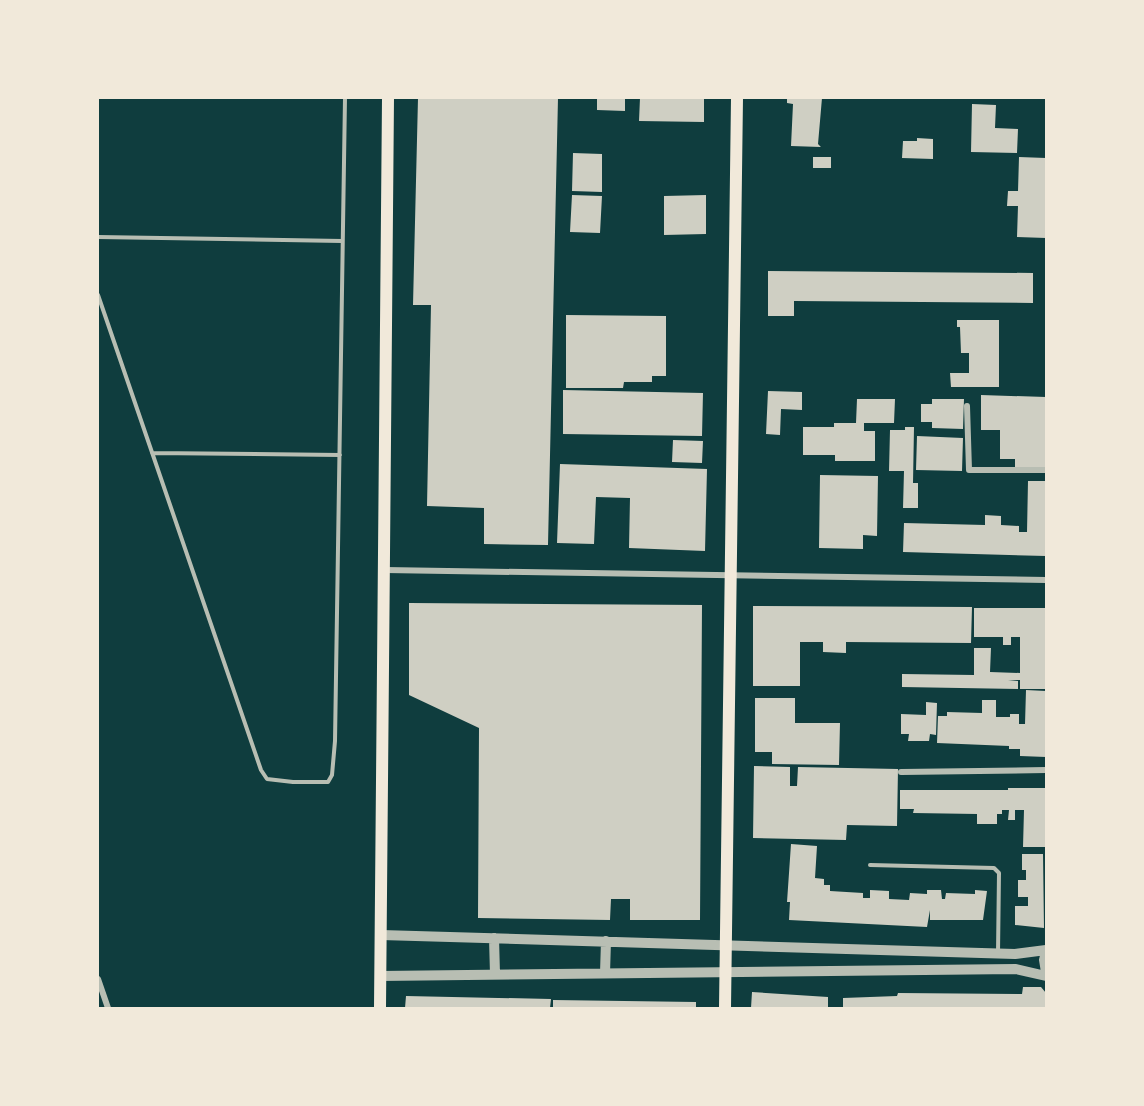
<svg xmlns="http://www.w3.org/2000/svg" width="1144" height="1106" font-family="Bitter,serif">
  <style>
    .building { fill: #cfcfc3 }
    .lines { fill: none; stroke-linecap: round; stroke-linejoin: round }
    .service { stroke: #b8beb3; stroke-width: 4 }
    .minor { stroke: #b8beb3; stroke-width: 6 }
    .tertiary { stroke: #b8beb3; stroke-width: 10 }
    .secondary { stroke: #f1e9da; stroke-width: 12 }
  </style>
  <rect width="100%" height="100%" fill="#0f3d3e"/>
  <!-- building -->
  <path class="building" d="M 418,98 L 558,98 L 548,545 L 484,544 L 484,508 L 427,506 L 431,305 L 413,305 Z
    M 597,98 L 625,98 L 625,111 L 597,110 Z
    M 640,98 L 704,98 L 704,122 L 639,121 Z
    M 787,98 L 822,98 L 818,144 L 821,147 L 791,146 L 793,104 L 787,103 Z
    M 972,104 L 996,105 L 995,128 L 1018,129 L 1017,153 L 971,152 Z
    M 917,138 L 933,139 L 933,159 L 902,158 L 903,141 L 917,141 Z
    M 573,153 L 602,154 L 602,192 L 572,191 Z
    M 813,157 L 831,157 L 831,168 L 813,168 Z
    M 1019,157 L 1046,158 L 1046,238 L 1017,237 L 1018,206 L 1007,206 L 1008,191 L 1018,191 Z
    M 572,195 L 602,196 L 600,233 L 570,232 Z
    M 706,195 L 706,234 L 664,235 L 664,196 Z
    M 768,271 L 1033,273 L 1033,303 L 794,301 L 794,316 L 768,316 Z
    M 566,315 L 666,316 L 666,376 L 652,376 L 652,382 L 624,382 L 623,388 L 566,388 Z
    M 957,320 L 999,320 L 999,387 L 951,387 L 950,373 L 969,373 L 969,353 L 961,353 L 960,327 L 957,327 Z
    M 563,390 L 703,393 L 702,436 L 563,434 Z
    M 768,391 L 802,392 L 802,410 L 781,409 L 780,435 L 766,434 Z
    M 981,395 L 1046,397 L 1046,467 L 1015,467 L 1015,459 L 1000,459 L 1000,430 L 981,430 Z
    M 857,399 L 895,399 L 894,423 L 864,423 L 864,431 L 875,431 L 875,461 L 835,461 L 835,455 L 803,455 L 803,427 L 834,427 L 834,423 L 856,423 Z
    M 932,399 L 964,399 L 963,429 L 932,428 L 932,422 L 921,422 L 921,404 L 932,404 Z
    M 905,427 L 914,427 L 913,483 L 918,483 L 918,508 L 903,508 L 904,471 L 889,471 L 890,430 L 905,430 Z
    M 917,436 L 963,438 L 962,471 L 916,470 Z
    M 673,440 L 703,441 L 702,463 L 672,462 Z
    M 560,464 L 707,469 L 705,551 L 629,548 L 630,498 L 596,497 L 594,544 L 557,543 Z
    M 820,475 L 878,476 L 877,536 L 863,535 L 863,549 L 819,548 Z
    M 1028,481 L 1046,481 L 1046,556 L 903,552 L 904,523 L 985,525 L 985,515 L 1001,516 L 1001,525 L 1019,526 L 1019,532 L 1027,532 Z
    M 409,603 L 702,605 L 700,920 L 630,920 L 630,899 L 611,899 L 610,920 L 478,918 L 479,728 L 409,695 Z
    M 753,606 L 972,607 L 971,643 L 846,642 L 846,653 L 823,652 L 823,642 L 800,642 L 800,686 L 753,686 Z
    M 974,608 L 1046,608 L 1046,689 L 1020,689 L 1020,680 L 1008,680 L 1018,681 L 1018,689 L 902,687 L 902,674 L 974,675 L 974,648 L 991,648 L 990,672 L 1020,673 L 1020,637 L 1011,637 L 1011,645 L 1003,645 L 1003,637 L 974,637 Z
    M 1026,690 L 1046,691 L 1046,757 L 1020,756 L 1020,749 L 1009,749 L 1009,746 L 937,743 L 938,716 L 947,716 L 947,712 L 982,713 L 982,700 L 996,700 L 996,717 L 1010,717 L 1010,714 L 1019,714 L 1019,724 L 1025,724 Z
    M 755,698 L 795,698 L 795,723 L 840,723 L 839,765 L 772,764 L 772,752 L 755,752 Z
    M 926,702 L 937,703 L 936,735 L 930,734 L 929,741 L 908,741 L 909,734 L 901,734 L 901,714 L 926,715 Z
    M 754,766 L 790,767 L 790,786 L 797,786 L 798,767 L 898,769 L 897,826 L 847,825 L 846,840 L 753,838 Z
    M 1008,788 L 1046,788 L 1046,847 L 1023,847 L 1024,810 L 1015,810 L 1015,820 L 1008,820 L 1009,810 L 1002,810 L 1002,814 L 997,814 L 997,824 L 977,824 L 977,814 L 913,813 L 914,809 L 900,809 L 900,790 L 1008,790 Z
    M 791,844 L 817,846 L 815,878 L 824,879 L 824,885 L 830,885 L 830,891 L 863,893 L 863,898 L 870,898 L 870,890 L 889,891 L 889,899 L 909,900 L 910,893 L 927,894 L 927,890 L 941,890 L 942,899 L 945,899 L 946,893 L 975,894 L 975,890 L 987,891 L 983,920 L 930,920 L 930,910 L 927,927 L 789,920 L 790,902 L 787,902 Z
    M 1022,854 L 1043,854 L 1044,928 L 1015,925 L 1015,906 L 1028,906 L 1028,897 L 1018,897 L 1018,880 L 1026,880 L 1026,870 L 1022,870 Z
    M 1023,987 L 1041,987 L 1046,993 L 1046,1008 L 843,1008 L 843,998 L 897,996 L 898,993 L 1022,994 Z
    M 752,992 L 828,997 L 828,1008 L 751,1008 Z
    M 406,996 L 551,999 L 550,1008 L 405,1008 Z
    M 553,1000 L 696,1002 L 696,1008 L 553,1008 Z"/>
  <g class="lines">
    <!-- service -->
    <path class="service" d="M 98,237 L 342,241
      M 98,295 L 261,770 L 267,779 L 293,782 L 328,782 L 332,775 L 335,741 L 345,98
      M 152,453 L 340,455
      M 870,865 L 994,868 L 999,873 L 998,953"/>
    <!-- minor -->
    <path class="minor" d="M 967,406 L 969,470 L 1046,470
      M 385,570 L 1046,580
      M 901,772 L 1046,770
      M 98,979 L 108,1008"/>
    <!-- tertiary -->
    <path class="tertiary" d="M 381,935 L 1015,954 L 1046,950
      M 494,938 L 495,974
      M 1046,952 L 1044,960 L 1046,972
      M 605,973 L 606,941
      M 380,976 L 1016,969 L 1046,976"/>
    <!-- secondary -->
    <path class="secondary" d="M 380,1008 L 388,98
      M 725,1008 L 737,98"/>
  </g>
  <!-- border -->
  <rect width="1144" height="1106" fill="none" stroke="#f1e9da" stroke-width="198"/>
</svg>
